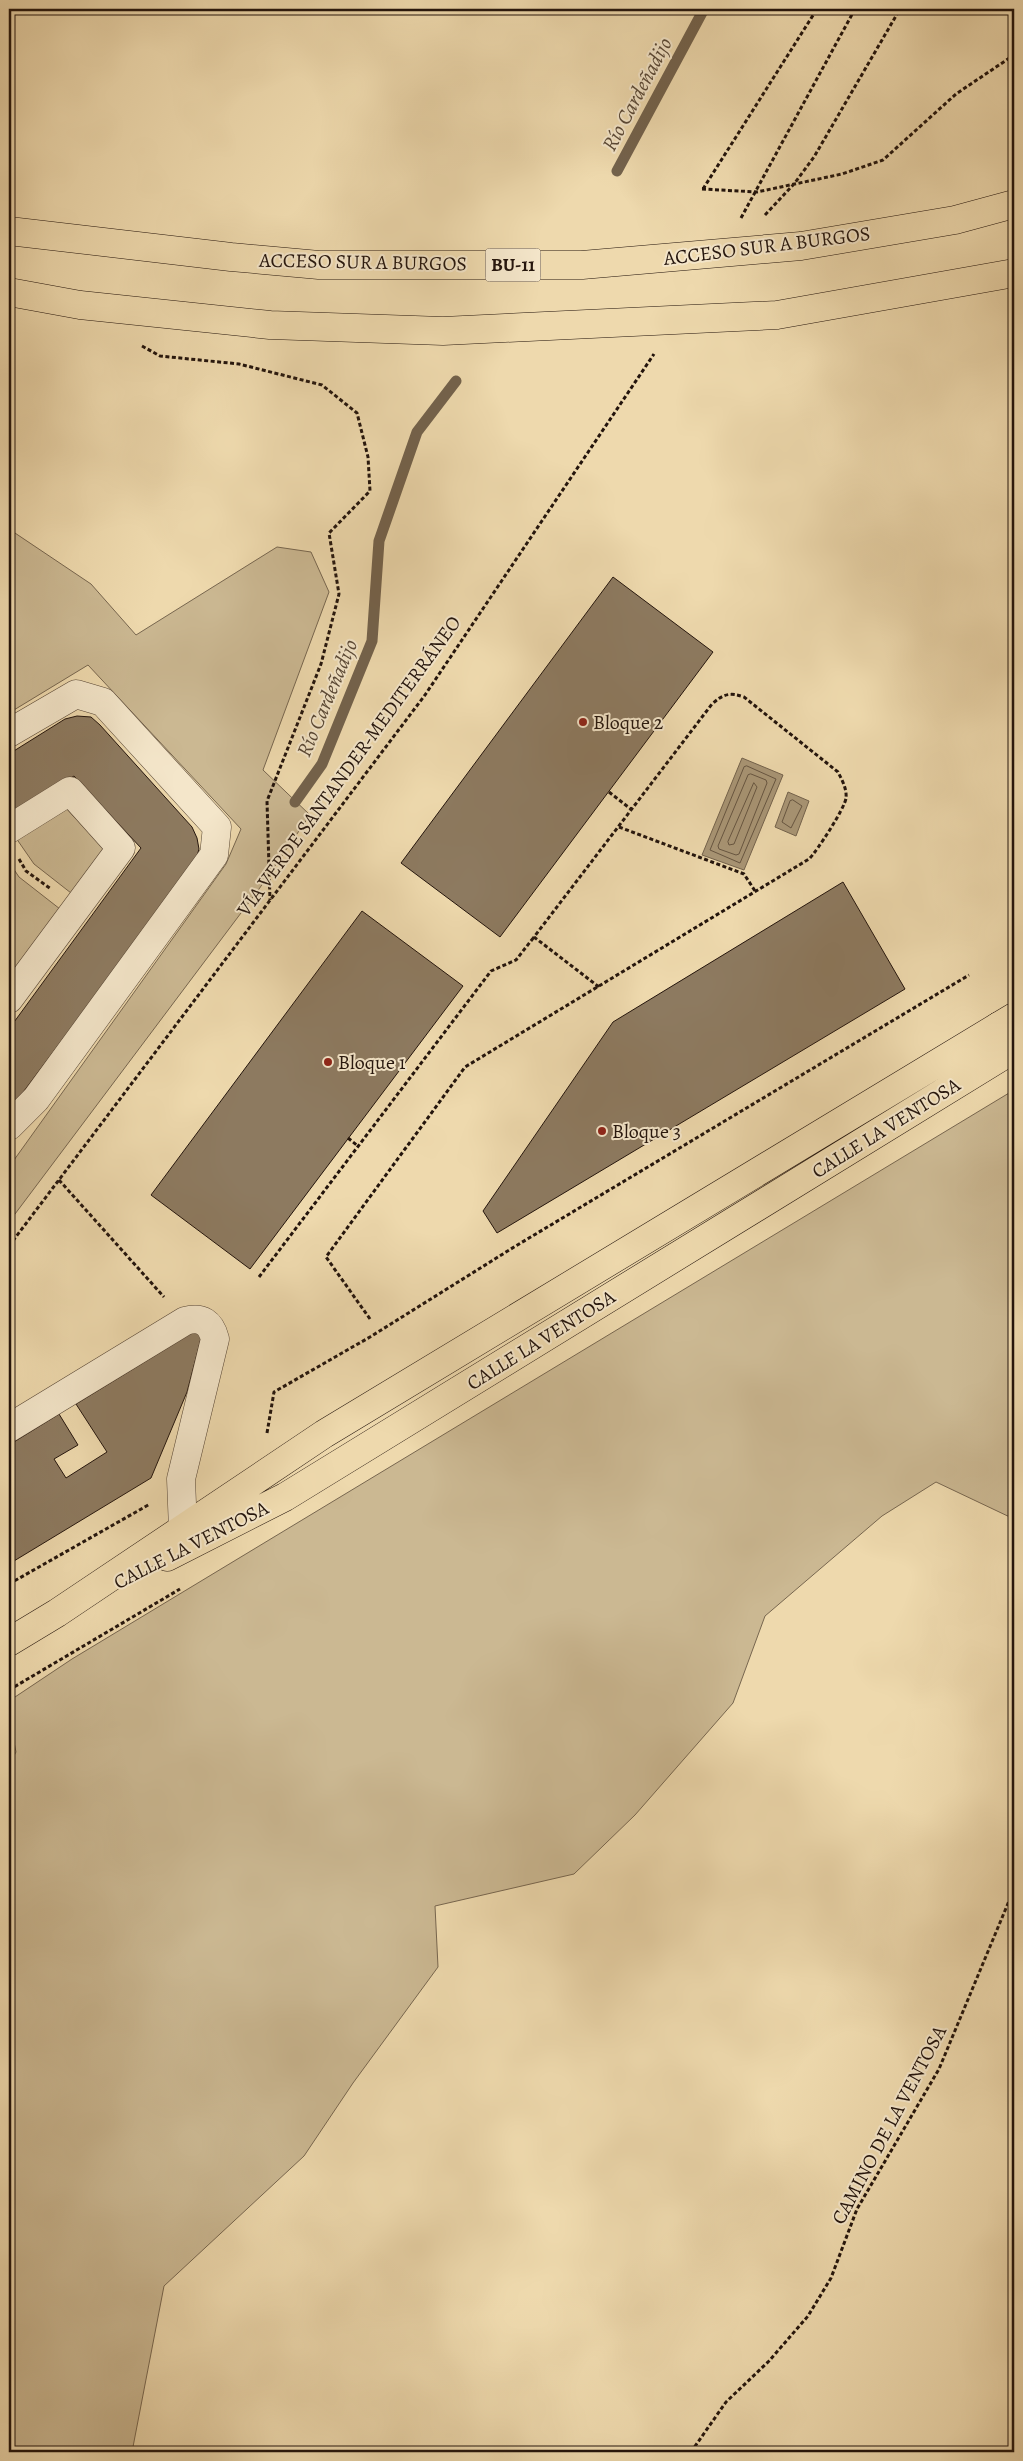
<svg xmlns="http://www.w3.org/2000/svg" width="1023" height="2461" font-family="Alegreya,serif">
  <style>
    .green { fill: #cbb892; stroke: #77664f }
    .water { fill: #a99676; stroke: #73624c }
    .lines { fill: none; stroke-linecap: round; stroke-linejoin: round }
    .shore { stroke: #665541; stroke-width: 1 }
    .stream { stroke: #73624c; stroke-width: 11 }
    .building { fill: #8d7a60; stroke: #23140c }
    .street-casing { stroke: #564534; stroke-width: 29 }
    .primary-casing { stroke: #23140c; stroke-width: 29 }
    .highway-casing { stroke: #23140c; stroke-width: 29 }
    .path { stroke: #23140c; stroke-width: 3; stroke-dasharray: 4 2.5; stroke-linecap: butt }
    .street { stroke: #f4e6ca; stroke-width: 28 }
    .primary { stroke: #eed9ad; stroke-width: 28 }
    .highway { stroke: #eed9ad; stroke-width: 28 }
    .highway-bridge-casing { stroke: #23140c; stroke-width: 29; stroke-linecap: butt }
    .highway-bridge { stroke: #eed9ad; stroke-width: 28 }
    .poi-dot { fill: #8f2418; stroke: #f4e6ca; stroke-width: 2 }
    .labels { text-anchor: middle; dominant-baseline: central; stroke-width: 4; stroke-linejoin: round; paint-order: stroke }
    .shield { fill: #f4e6ca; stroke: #625345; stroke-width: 1 }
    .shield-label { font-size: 19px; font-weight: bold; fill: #23140c }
    .street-label { font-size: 20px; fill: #23140c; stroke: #f4e6ca }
    .poi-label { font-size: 20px; fill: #23140c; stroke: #f4e6ca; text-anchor: start }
    .water-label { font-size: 21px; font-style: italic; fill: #594836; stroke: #f4e6ca }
  </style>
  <rect width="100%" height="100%" fill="#eed9ad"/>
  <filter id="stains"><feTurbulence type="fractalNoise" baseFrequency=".004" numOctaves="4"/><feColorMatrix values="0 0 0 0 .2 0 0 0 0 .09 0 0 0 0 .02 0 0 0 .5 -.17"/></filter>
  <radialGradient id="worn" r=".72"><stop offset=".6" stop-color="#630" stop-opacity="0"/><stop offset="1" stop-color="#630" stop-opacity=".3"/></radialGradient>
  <!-- green -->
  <path class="green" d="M 9,529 L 91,584 L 136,635 L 277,547 L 311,552 L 329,592 L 263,770 L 310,815 L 259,889 L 9,1222 L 9,1167 L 226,864 L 241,829 L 88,665 L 9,713 Z
    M 65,807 L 104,849 L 71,893 L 34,864 L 16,838 Z
    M 9,862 L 19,877 L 60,909 L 12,972 L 9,967 Z
    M 1014,1090 L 1014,1519 L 936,1482 L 882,1516 L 765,1616 L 733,1703 L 635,1815 L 574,1874 L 435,1906 L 438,1967 L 353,2083 L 304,2156 L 164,2286 L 132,2452 L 9,2452 L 9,1765 L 16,1752 L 9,1717 L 9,1701 L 72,1659 Z"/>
  <!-- water -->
  <path class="water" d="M 742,758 L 783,775 L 744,870 L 702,855 Z
    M 788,792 L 809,801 L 796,836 L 775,827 Z"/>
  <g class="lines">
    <!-- shore -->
    <path class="shore" d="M 747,766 L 776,779 L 740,863 L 710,850 L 744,767 Z
      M 751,774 L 766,780 L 767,783 L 739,854 L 736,855 L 719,849 L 718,846 L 748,775 Z
      M 754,783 L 757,787 L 734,844 L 729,845 L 728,842 Z
      M 793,800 L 802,806 L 791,828 L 782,822 L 790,801 Z"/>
    <!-- stream -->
    <path class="stream" d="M 617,171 L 704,9
      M 295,802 L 322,764 L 372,641 L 379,541 L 417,432 L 456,381"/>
  </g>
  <!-- building -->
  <path class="building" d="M 613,577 L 713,652 L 500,937 L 401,863 Z
    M 77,716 L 91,717 L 100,725 L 192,827 L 197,838 L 199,849 L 195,863 L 24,1091 L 9,1106 L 9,1029 L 141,848 L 74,776 L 9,816 L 9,754 L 65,719 Z
    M 843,882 L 905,989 L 497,1233 L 483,1211 L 613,1022 Z
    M 362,911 L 463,986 L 250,1269 L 151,1195 Z
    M 193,1332 L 202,1335 L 187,1392 L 151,1478 L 9,1564 L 9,1445 L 59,1414 L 78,1445 L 54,1459 L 66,1478 L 107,1452 L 76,1404 Z"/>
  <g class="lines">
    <!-- street casing -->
    <g class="street-casing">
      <path id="street" d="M 9,733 L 76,694 L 103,702 L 217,827 L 214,855 L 36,1099 L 9,1126
        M 9,829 L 70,791 L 121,848 L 9,999
        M 9,1428 L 185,1321 C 202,1316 211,1323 215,1339 L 181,1479 L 183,1529"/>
    </g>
    <!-- primary casing -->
    <g class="primary-casing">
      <path id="primary" d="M 167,1557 L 285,1497 L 1014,1049
        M 9,1642 L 57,1613 L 324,1434 L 999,1026"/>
    </g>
    <!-- highway casing -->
    <g class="highway-casing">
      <path id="highway" d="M 999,1026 L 1014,1017"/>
    </g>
    <!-- path -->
    <path class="path" d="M 702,189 L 757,192 L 842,174 L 883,160 L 956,94 L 1014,55
      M 703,189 L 817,9
      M 765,215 L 794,184 L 814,157 L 900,9
      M 741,218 L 855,9
      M 142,346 L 160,356 L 239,364 L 322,385 L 357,413 L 368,457 L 370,491 L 329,533 L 339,594 L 321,664 L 267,801 L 270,900
      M 609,792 L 632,810
      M 619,827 L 744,874 L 755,891
      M 19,859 L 26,871 L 51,889
      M 348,1138 L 358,1146
      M 59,1180 L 164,1297
      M 9,1246 L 425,695 L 654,354
      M 259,1277 L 491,971 L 516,960 L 534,937
      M 370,1319 L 326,1257 L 465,1067 L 809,859 C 817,851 845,808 846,798 C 847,789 842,780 838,772 L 744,697 C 730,692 723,694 712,704 L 534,937 L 599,987
      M 267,1433 L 274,1392 L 370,1337 L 514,1247 L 969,975
      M 9,1584 L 150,1504
      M 9,1690 L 180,1589
      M 691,2452 L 726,2402 L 769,2361 L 808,2316 L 831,2278 L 857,2209 L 939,2069 L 1014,1889"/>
    <!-- street -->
    <use href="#street" class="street"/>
    <!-- primary -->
    <use href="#primary" class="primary"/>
    <!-- highway -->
    <use href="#highway" class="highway"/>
    <!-- highway-bridge casing -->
    <g class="highway-bridge-casing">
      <path id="highway-bridge" d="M 9,231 L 231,257 L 319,265 L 582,265 L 801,246 L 955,220 L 1014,204
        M 9,292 L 80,305 L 270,325 L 443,331 L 777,315 L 1014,273"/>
    </g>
    <!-- highway-bridge -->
    <use href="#highway-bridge" class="highway-bridge"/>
  </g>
  <!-- markers -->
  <g class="poi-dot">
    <circle cx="583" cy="722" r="5"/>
    <circle cx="328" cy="1062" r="5"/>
    <circle cx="602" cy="1131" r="5"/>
  </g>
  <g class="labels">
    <!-- shield labels -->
    <rect class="shield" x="485.5" y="248.5" width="55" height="33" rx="4"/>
    <g class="shield-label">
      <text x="513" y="265">BU-11</text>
    </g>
    <!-- street labels -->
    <g class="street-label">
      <text transform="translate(767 246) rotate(-7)">ACCESO SUR A BURGOS</text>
      <text transform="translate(363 262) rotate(1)">ACCESO SUR A BURGOS</text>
      <text transform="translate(349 766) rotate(-54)">VÍA VERDE SANTANDER-MEDITERRÁNEO</text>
      <text transform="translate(886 1128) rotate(-32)">CALLE LA VENTOSA</text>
      <text transform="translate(541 1340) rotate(-32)">CALLE LA VENTOSA</text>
      <text transform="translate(191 1545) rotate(-27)">CALLE LA VENTOSA</text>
      <text transform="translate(889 2125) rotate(-62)">CAMINO DE LA VENTOSA</text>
    </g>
    <!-- poi labels -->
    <g class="poi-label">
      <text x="593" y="722">Bloque 2</text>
      <text x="338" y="1062">Bloque 1</text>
      <text x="612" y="1131">Bloque 3</text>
    </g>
    <!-- water labels -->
    <g class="water-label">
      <text transform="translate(637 94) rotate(-62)">Río Cardeñadijo</text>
      <text transform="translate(327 698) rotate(-67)">Río Cardeñadijo</text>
    </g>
  </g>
  <!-- margin -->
  <rect width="1023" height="2461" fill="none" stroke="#eed9ad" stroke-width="30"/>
  <rect x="10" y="10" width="1003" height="2441" fill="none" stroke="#23140c" stroke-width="2.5"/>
  <rect x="15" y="15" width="993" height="2431" fill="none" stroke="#23140c"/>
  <rect width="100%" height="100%" filter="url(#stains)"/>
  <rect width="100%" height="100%" fill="url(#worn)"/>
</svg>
